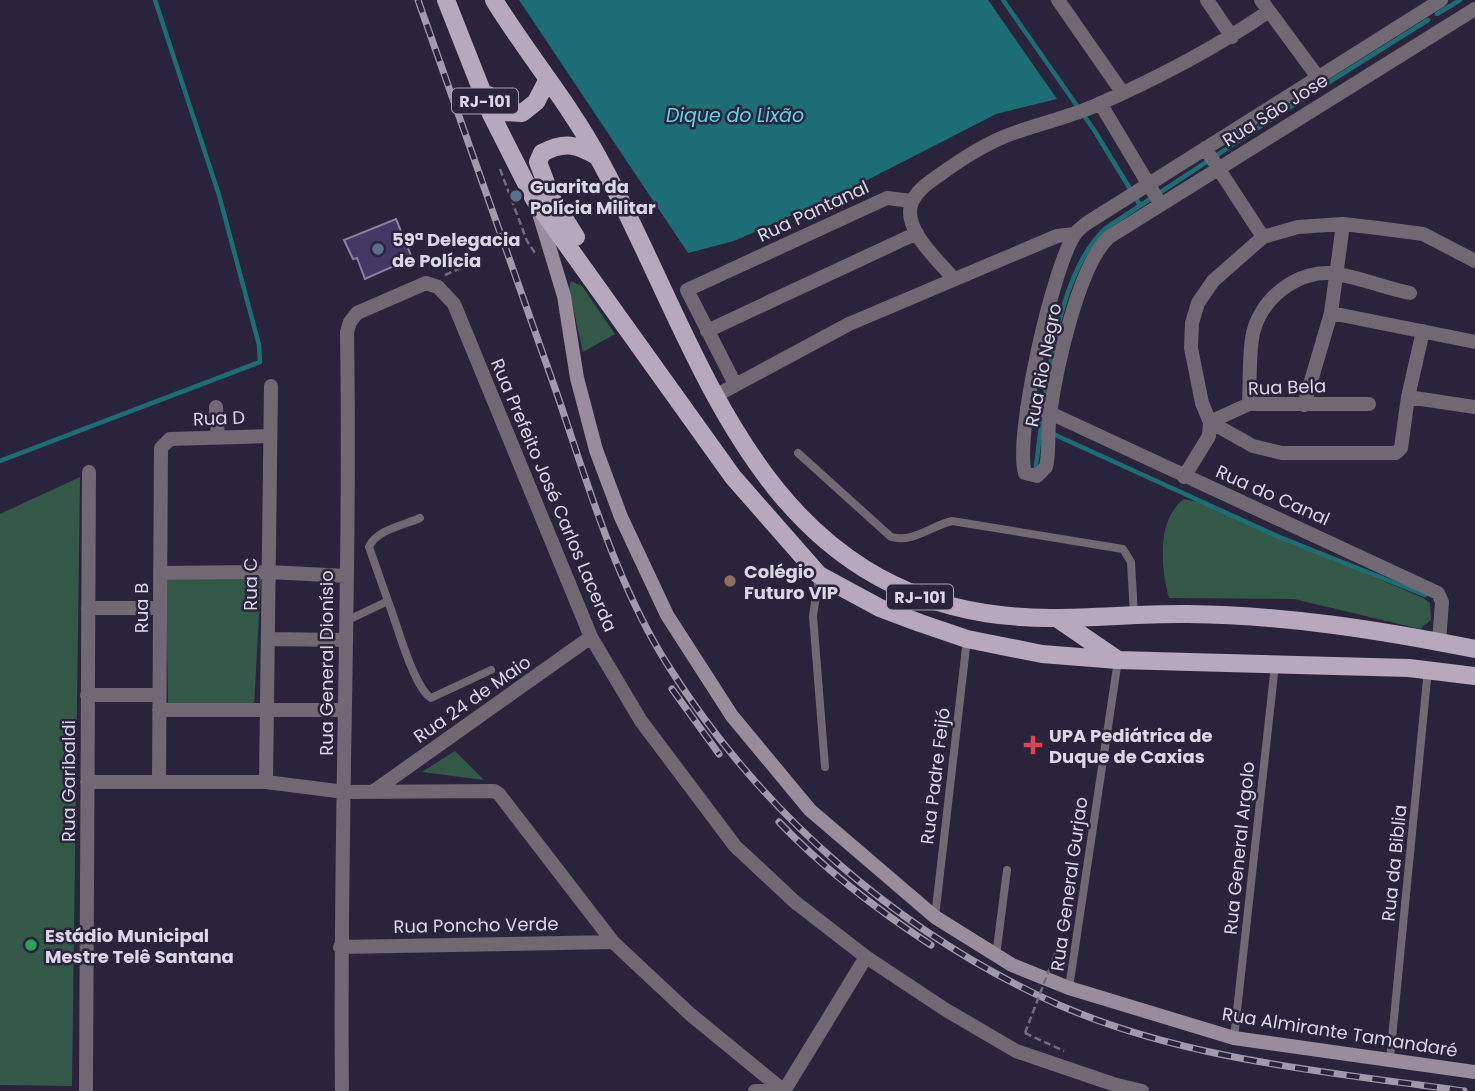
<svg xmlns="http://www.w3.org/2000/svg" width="1475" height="1091" font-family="Poppins,sans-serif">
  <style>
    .green { fill: #335848 }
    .water { fill: #1d6d74 }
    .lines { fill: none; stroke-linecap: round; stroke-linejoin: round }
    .stream { stroke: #1d6d74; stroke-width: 4.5 }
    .building { fill: #433864; stroke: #86819d; stroke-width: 2 }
    .path { stroke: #706c80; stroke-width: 2.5; stroke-dasharray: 7 3.5; stroke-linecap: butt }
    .service { stroke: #706872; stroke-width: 8 }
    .minor { stroke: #706872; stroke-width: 14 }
    .secondary { stroke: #988c9d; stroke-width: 14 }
    .primary { stroke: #b8a8bd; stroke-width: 18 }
    .rail-casing { stroke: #9f9bad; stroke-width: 7 }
    .rail { stroke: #29243b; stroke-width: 4.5; stroke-dasharray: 13; stroke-linecap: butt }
    .path-bridge { stroke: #706c80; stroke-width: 2.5; stroke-dasharray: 7 3.5; stroke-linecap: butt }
    .service-dot { fill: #5c6f8a; stroke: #29243b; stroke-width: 2.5 }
    .education-dot { fill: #8d6e63; stroke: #29243b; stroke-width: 2.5 }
    .health-dot { fill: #e0444e; stroke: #29243b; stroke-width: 2.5 }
    .leisure-dot { fill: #2e9e5b; stroke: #29243b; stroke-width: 2.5 }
    .labels { text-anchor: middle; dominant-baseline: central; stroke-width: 5; stroke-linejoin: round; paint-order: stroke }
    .shield { fill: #29243b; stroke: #a5a1b3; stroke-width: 2 }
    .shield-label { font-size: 16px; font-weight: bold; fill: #dad7e7 }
    .street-label { font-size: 18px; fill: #dad7e7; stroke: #29243b }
    .poi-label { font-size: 18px; font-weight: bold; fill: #dad7e7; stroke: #29243b; text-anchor: start }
    .water-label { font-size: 19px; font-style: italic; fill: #60d4dd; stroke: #29243b }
  </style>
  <rect width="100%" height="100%" fill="#29243b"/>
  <!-- green -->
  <path class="green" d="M 571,281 L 582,286 L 615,334 L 583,352 L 569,289 Z
    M 80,477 L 72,1086 L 0,1085 L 0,514 Z
    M 1184,499 L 1202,503 L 1423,598 L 1430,603 L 1431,620 L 1420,629 L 1294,599 L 1169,598 C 1161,569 1156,519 1184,499 Z
    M 261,578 L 254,706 L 168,705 L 166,580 Z
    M 455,751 L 484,780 L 422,772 Z"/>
  <!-- water -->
  <path class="water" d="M 519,0 L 988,0 L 1057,99 L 996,114 L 842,193 L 734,241 L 688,253 Z"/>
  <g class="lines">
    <!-- stream -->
    <path class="stream" d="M 1003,0 L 1094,130 L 1140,205
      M 1437,14 L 1460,0
      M 1326,84 L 1428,20
      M 1051,433 L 1277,536 L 1425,595
      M 0,461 L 260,362 L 259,345 L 219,195 L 155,0
      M 1035,473 C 1045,403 1053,276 1106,228 L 1316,90"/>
  </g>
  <!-- building -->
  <path class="building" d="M 396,219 L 412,258 L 365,279 L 357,258 L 353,259 L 344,240 Z"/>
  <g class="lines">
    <!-- path -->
    <path class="path" d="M 500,169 L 527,241 L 535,253
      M 445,275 L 461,268
      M 1054,957 L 1059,942 L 1064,940
      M 1025,1033 L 1064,1051"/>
    <!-- service -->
    <path class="service" d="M 798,453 L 891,537 C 913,543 931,526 952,521 L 1123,549 L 1131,562 L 1134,615
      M 819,575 L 813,616 L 825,767
      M 388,601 L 369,547 C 376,530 404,525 420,518
      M 346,621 L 388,601 C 397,624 413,686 431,698 L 491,670
      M 935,917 L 967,639
      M 996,956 L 1007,870
      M 1069,988 L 1118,660
      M 1234,1038 L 1275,665
      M 1390,1059 L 1428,669"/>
    <!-- minor -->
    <path class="minor" d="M 1058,0 L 1122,92
      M 1207,0 L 1232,37
      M 1261,0 L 1317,76
      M 1441,0 L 1087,223 C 1083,226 1078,230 1075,234 C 1053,266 1014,436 1025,473 L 1037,476 L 1046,467 C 1050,450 1047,431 1050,414 C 1056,370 1078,266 1109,237 L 1475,9
      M 1100,103 L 1161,205
      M 1205,148 L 1263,237
      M 953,278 C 938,260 901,228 912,202 C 917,190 928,183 938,176 C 960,160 986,143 1011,134 C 1038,124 1066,118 1092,107 C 1154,80 1214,49 1269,11
      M 1331,313 L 1475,342
      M 707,331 L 917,233
      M 735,384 L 687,290 L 887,198 L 912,201
      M 715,396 L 849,324 L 1057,236 L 1075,234
      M 1408,397 L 1475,407
      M 1249,404 C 1250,382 1249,360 1252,339 C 1257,300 1299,267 1337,274 C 1361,278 1386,288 1410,293
      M 1304,405 L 1331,313 L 1343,224
      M 216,407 L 218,437
      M 1027,408 L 1050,413 L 1438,593 L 1442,602 L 1439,642
      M 1210,422 L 1253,446 L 1282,453 L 1396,453 L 1401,448 L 1408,397 L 1423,331
      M 1210,422 L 1249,404 L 1369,404
      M 1184,477 L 1209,436 L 1210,422 L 1202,403 L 1191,348 L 1192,323 L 1198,303 L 1213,281 L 1263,237 L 1298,227 L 1343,224 L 1378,228 L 1423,234 L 1475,261
      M 160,573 L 269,572 L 346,576
      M 88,608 L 160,608
      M 268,639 L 346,640
      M 87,695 L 159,695
      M 159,710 L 345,710
      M 159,780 L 161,448 L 170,439 L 269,436
      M 87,782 L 266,782 L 345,792 L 494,791 L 499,794 L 613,942 L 690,1014 L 784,1091
      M 266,782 L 271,386
      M 374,791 L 591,637
      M 340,947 L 613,942
      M 86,1091 L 89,472
      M 342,1091 C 339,838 351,585 347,332 L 350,322 L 357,313 L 426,283 L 438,287 L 454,304 L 591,637 L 641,721 L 735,846 L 795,902 L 866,957 L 946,1010 L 1016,1051 L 1113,1084 L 1142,1091
      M 755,1091 L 784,1091
      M 784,1091 L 866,957"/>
    <!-- secondary -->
    <path class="secondary" d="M 538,210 L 564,296 L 577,378 L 596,450 L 621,517 L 667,615 L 732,716 L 810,810 L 935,917 L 1012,965 L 1069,988 L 1234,1038 L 1475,1072"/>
    <!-- primary -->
    <path class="primary" d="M 446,0 L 491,114 L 534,199 L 733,477 L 819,575 L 880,608 L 920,623 L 967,639 L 1042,654 L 1118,660 L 1409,668 L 1475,676
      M 494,0 C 527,54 569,103 599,159 C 698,338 748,574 985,613 C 1052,624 1121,613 1188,614 C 1285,615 1380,630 1475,649
      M 488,95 L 501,112 L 522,113 L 536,102 L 548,79
      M 576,237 L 552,199 L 538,162 L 542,153 C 564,141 577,144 598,157
      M 1058,619 L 1118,660"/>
    <!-- rail casing -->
    <g class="rail-casing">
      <path id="rail" d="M 418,0 C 464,130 510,261 556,391 C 588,484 616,584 669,667 C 762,814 900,934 1059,1005 C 1185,1060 1329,1072 1464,1091
        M 672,689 L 719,754
        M 779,822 C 825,870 876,909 931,945"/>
    </g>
    <!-- rail -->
    <use href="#rail" class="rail"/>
    <!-- path-bridge -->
    <path class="path-bridge" d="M 1025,1033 L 1054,957"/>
  </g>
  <!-- markers -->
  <g class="service-dot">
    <circle cx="516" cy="196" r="7"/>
    <circle cx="378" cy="249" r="7"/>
  </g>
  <circle class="education-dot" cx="730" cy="581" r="7"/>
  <path class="health-dot" d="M1029.5 734.5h7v7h7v7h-7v7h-7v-7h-7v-7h7z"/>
  <circle class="leisure-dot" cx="31" cy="945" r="7"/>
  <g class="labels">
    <!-- shield labels -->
    <g class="shield">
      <rect x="452" y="88.5" width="66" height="25" rx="5"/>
      <rect x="887" y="584.5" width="66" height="25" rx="5"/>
    </g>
    <g class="shield-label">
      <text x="485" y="101">RJ-101</text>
      <text x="920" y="597">RJ-101</text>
    </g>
    <!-- street labels -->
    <g class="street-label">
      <text transform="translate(1275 110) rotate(-32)">Rua Sāo Jose</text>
      <text transform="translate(813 211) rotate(-25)">Rua Pantanal</text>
      <text transform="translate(1043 365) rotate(-79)">Rua Rio Negro</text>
      <text transform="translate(1287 387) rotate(-2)">Rua Bela</text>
      <text transform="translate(219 418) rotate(-2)">Rua D</text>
      <text transform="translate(554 495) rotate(67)">Rua Prefeito José Carlos Lacerda</text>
      <text transform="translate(1273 495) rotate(24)">Rua do Canal</text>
      <text transform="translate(250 584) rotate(-90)">Rua C</text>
      <text transform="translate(141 608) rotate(-90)">Rua B</text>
      <text transform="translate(326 663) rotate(-90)">Rua General Dionísio</text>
      <text transform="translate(472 699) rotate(-35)">Rua 24 de Maio</text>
      <text transform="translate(935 776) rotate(-83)">Rua Padre Feijó</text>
      <text transform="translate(68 781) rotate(-90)">Rua Garibaldi</text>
      <text transform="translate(1239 848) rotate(-84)">Rua General Argolo</text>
      <text transform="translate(1394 863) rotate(-84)">Rua da Biblia</text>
      <text transform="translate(1069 884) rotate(-82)">Rua General Gurjao</text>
      <text transform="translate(476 925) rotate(-1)">Rua Poncho Verde</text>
      <text transform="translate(1340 1032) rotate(9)">Rua Almirante Tamandaré</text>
    </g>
    <!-- poi labels -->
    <g class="poi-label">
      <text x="530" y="186">Guarita da<tspan x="530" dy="21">Polícia Militar</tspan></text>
      <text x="392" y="239">59ª Delegacia<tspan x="392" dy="21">de Polícia</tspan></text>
      <text x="744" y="571">Colégio<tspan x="744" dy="21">Futuro VIP</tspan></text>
      <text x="1049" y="735">UPA Pediátrica de<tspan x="1049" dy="21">Duque de Caxias</tspan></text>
      <text x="45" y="935">Estádio Municipal<tspan x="45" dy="21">Mestre Telê Santana</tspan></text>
    </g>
    <!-- water labels -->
    <g class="water-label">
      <text x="735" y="115">Dique do Lixão</text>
    </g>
  </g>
</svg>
